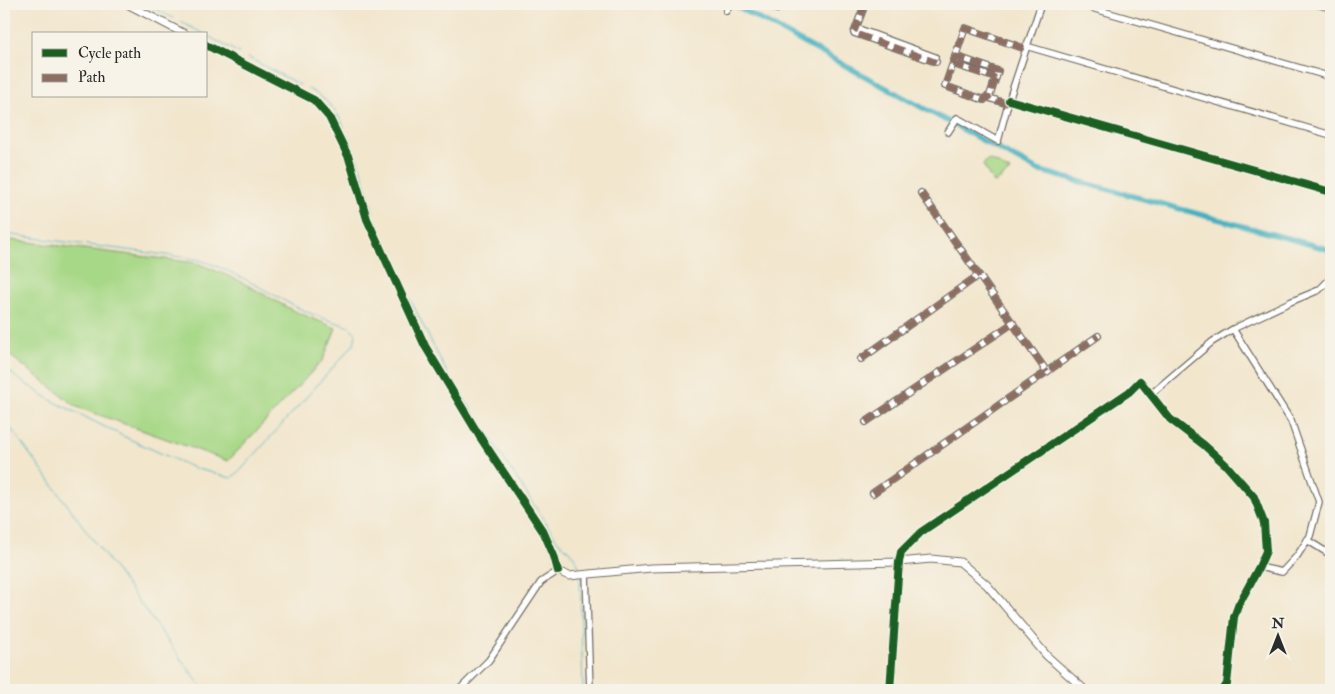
<svg xmlns="http://www.w3.org/2000/svg" width="1335" height="694" font-family="'IM FELL Double Pica',serif">
  <style>
    .green { fill: #a7d887; stroke: #698259 }
    .lines { fill: none; stroke-linecap: round; stroke-linejoin: round }
    .stream { stroke: #44b1c0; stroke-width: 1 }
    .canal { stroke: #44b1c0; stroke-width: 5.5 }
    .minor-casing { stroke: #716c64; stroke-width: 8 }
    .tertiary-casing { stroke: #716c64; stroke-width: 9 }
    .minor { stroke: #fff; stroke-width: 5.5 }
    .tertiary { stroke: #fff; stroke-width: 7 }
    .quiet { stroke: #8d6e63; stroke-width: 6; stroke-dasharray: 12 6; stroke-linecap: butt }
    .cycleway-casing { stroke: #f7f3e8; stroke-width: 11 }
    .cycleway { stroke: #1b5e20; stroke-width: 8 }
  </style>
  <rect width="100%" height="100%" fill="#f7f3e8"/>
  <filter id="ink" filterUnits="userSpaceOnUse"><feTurbulence type="fractalNoise" baseFrequency=".02" numOctaves="2"/><feDisplacementMap in="SourceGraphic" scale="10" xChannelSelector="R" yChannelSelector="G"/><feConvolveMatrix kernelMatrix="1 2 1 2 8 2 1 2 1" color-interpolation-filters="sRGB"/></filter>
  <filter id="wash" filterUnits="userSpaceOnUse"><feTurbulence type="fractalNoise" baseFrequency=".0096" numOctaves="4" result="noise"/><feDisplacementMap in="SourceGraphic" scale="20" xChannelSelector="R" yChannelSelector="G"/><feGaussianBlur stdDeviation="1.12" result="paint"/><feColorMatrix in="noise" values="0 0 0 0 0 0 0 0 0 0 0 0 0 0 0 0 0 1.4 0 .05"/><feComposite in="paint" operator="in"/></filter>
  <g filter="url(#wash)">
    <rect width="100%" height="100%" fill="#f2e6cd"/>
    <!-- green -->
    <path class="green" d="M 987,160 C 996,160 1002,168 1010,171 L 995,183 L 993,182 L 983,165 Z
      M 4,239 L 197,263 L 238,280 L 292,310 L 336,328 L 323,360 L 228,461 L 77,407 L 4,351 Z"/>
    <g class="lines">
      <!-- stream -->
      <path class="stream" d="M 146,4 L 173,18
        M 181,22 L 204,34
        M 206,35 L 239,53
        M 247,57 L 300,85
        M 308,89 C 324,96 337,110 344,127
        M 347,135 L 363,175 L 373,213
        M 376,221 L 387,251 L 405,287
        M 4,234 L 196,259 C 233,270 262,289 296,307 C 313,315 332,321 350,327 L 356,334 L 354,344 L 241,470 L 231,478 L 194,468 L 129,439 L 51,400 L 18,379 L 4,366
        M 408,295 L 447,373
        M 452,380 L 557,540 C 567,549 579,558 580,572
        M 4,419 L 204,690
        M 580,579 L 583,690"/>
      <!-- canal -->
      <path class="canal" d="M 732,4 L 1037,170 L 1331,250"/>
    </g>
  </g>
  <g filter="url(#ink)">
    <g class="lines">
      <!-- minor casing -->
      <g class="minor-casing">
        <path id="minor" d="M 766,4 L 777,9 L 779,4
          M 865,4 L 854,33 L 936,62
          M 1078,4 L 1331,77
          M 1316,4 L 1331,8
          M 726,11 L 730,4
          M 856,28 L 935,57
          M 1026,46 L 1331,135
          M 955,56 L 998,71 L 989,98
          M 953,64 L 996,78
          M 1009,100 L 1331,192
          M 1008,104 L 986,97 L 984,100 L 945,86 L 965,28 L 1026,49
          M 948,132 L 957,118 L 998,141 L 1009,100 L 1041,4
          M 921,193 L 1047,372
          M 1233,329 L 1291,421 L 1319,502 L 1310,536 L 1297,556 L 1282,572 L 1259,567
          M 861,359 L 979,275
          M 1151,394 L 1212,342 L 1233,329 L 1290,302 L 1319,290 L 1331,278
          M 866,422 L 1013,323
          M 873,493 L 1098,336
          M 1307,540 L 1331,555
          M 586,574 L 590,690
          M 459,690 L 489,660 L 541,582 L 558,571
          M 890,690 L 899,562 L 901,552 L 921,532 L 1129,392 L 1140,381 L 1170,419 L 1204,445 L 1226,465 L 1254,497 L 1264,523 L 1266,551 L 1259,567 L 1238,606 L 1234,617 L 1227,684 L 1223,690"/>
      </g>
      <!-- tertiary casing -->
      <g class="tertiary-casing">
        <path id="tertiary" d="M 127,4 L 185,34
          M 206,45 L 314,100 L 329,117 L 349,158 L 367,219 L 425,346 L 480,437 L 544,533 L 554,556 L 558,571 L 569,576 L 651,568 L 899,562 L 931,559 L 960,562 L 987,585 L 1047,656 L 1085,690"/>
      </g>
      <!-- minor -->
      <use href="#minor" class="minor"/>
      <!-- tertiary -->
      <use href="#tertiary" class="tertiary"/>
      <!-- quiet -->
      <path class="quiet" d="M 865,4 L 854,33 L 936,62
        M 955,56 L 998,71 L 989,98
        M 953,64 L 996,78
        M 1008,104 L 986,97 L 984,100 L 945,86 L 965,28 L 1026,49
        M 921,193 L 1047,372
        M 861,359 L 979,275
        M 866,422 L 1013,323
        M 873,493 L 1098,336"/>
      <!-- cycleway casing -->
      <g class="cycleway-casing">
        <path id="cycleway" d="M 206,45 L 314,100 L 329,117 L 349,158 L 367,219 L 425,346 L 480,437 L 544,533 L 554,556 L 558,571
          M 1009,100 L 1331,192
          M 890,690 L 899,562 L 901,552 L 921,532 L 1129,392 L 1140,381 L 1170,419 L 1204,445 L 1226,465 L 1254,497 L 1264,523 L 1266,551 L 1259,567 L 1238,606 L 1234,617 L 1227,684 L 1223,690"/>
      </g>
      <!-- cycleway -->
      <use href="#cycleway" class="cycleway"/>
    </g>
  </g>
  <!-- margin -->
  <rect width="1335" height="694" fill="none" stroke="#f7f3e8" stroke-width="20"/>
  <!-- legend -->
  <rect x="32" y="32" width="175" height="65" fill="#f7f3e8" stroke="#a5a39c"/>
  <rect x="42" y="49" width="25" height="8" fill="#1b5e20" stroke="#a5a39c"/>
  <text x="78" y="58" font-size="15" fill="#2b2b2b">Cycle path</text>
  <rect x="42" y="74" width="25" height="8" fill="#8d6e63" stroke="#a5a39c"/>
  <text x="78" y="82" font-size="15" fill="#2b2b2b">Path</text>
  <!-- north arrow -->
  <g transform="translate(1278 636)" stroke="#f7f3e8" stroke-width="4" paint-order="stroke">
  <path d="M0-4L9 19L0 12L-9 19Z" fill="#2b2b2b"/>
  <text y="-8" font-size="14" font-weight="bold" text-anchor="middle" fill="#2b2b2b">N</text>
  </g>
</svg>
